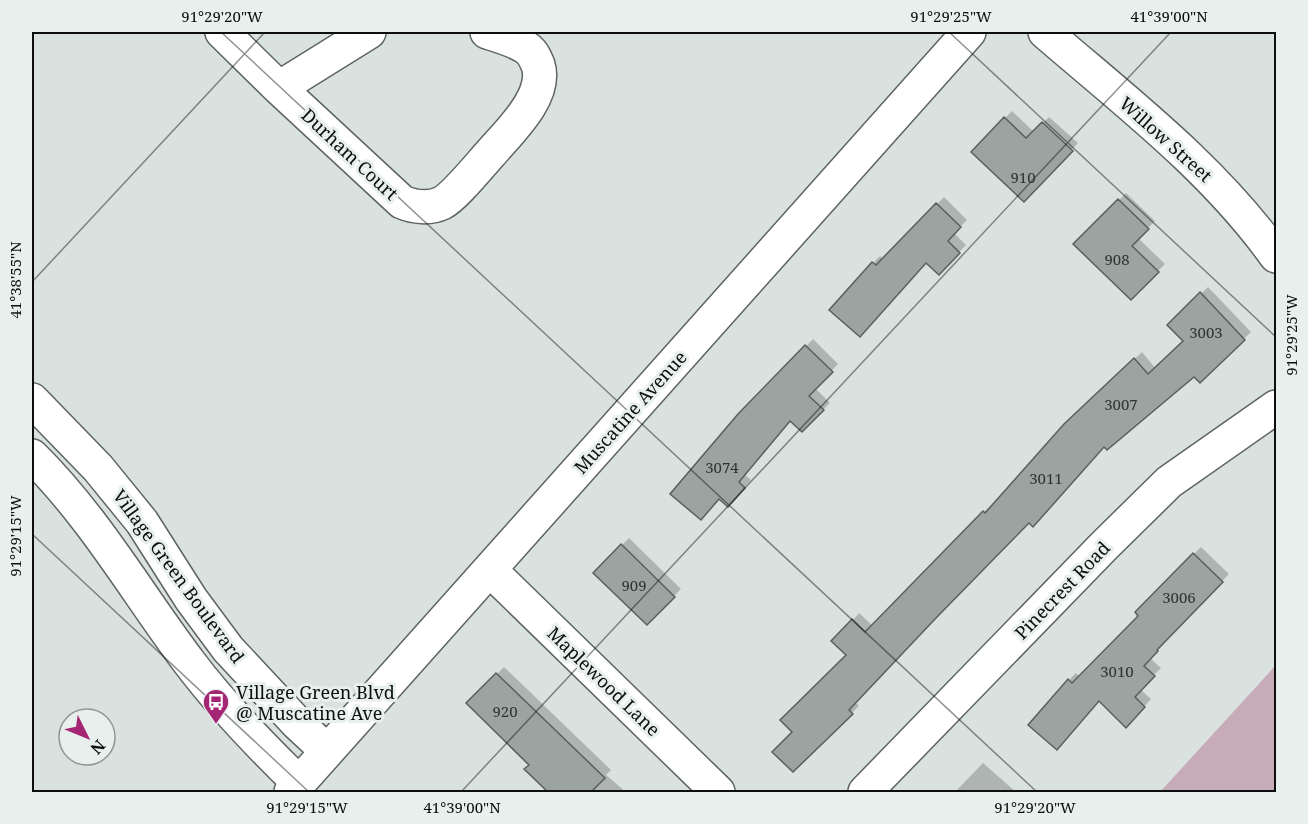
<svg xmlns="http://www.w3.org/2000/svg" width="1308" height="824" font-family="'Noto Serif',serif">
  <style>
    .green { fill: #c8abb9 }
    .shadow { fill: #0003 }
    .building { fill: #9ca4a1; stroke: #585f5c; stroke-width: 1.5 }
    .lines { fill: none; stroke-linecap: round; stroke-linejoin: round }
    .minor-casing { stroke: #5d6461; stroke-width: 36 }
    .major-casing { stroke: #5d6461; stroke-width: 36 }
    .minor { stroke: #fff; stroke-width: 33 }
    .major { stroke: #fff; stroke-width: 33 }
    .ticks { fill: none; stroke: #0c0f0e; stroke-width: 1.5; stroke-opacity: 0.45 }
    .labels { text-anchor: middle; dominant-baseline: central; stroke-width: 6; stroke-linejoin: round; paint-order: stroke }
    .number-label { font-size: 15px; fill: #303433 }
    .street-label { font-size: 18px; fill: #0c0f0e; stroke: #e7f0ec }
    .poi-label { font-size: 18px; fill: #0c0f0e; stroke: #e7f0ec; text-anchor: start }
    .neatline { fill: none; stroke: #0c0f0e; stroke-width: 2 }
    .ticks-label { font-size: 15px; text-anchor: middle; fill: #0c0f0e }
  </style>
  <rect width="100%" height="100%" fill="#dae2df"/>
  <!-- green -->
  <path class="green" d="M 1276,665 L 1276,792 L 1160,792 Z"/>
  <!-- shadow -->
  <path class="shadow" d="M 1012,111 L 1034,132 L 1049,117 L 1078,143 L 1024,200 L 973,151 Z
    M 1126,193 L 1155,221 L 1138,238 L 1165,264 L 1131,298 L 1076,244 Z
    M 944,197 L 967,220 L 954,233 L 966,245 L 939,273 L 926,261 L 832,310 L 873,263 L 880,256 L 884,259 Z
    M 1208,287 L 1251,332 L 1200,381 L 1194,375 L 1105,445 L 855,702 L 859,706 L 793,770 L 794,732 L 848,655 L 853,620 L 859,613 L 873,626 L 984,512 L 990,506 L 992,507 L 1065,425 L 1142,352 L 1156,369 L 1185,341 L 1169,325 Z
    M 813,339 L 838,364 L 815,388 L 830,403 L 802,430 L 791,419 L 744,474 L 751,480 L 735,498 L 739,415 Z
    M 629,538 L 681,589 L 647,623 L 595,573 Z
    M 1201,547 L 1229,574 L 1163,642 L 1164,644 L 1150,658 L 1161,668 L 1140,689 L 1151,699 L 1126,726 L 1100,700 L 1064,741 L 1069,680 L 1076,673 L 1080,677 L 1140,616 L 1137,612 Z
    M 504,667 L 611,770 L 606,775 L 626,792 L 550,792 L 526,769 L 531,765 L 468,703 Z
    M 983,763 L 1016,792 L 955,792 Z"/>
  <!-- building -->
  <path class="building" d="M 1004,117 L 1026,138 L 1042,122 L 1073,151 L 1024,202 L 971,152 Z
    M 1118,199 L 1149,229 L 1132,246 L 1159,272 L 1131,300 L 1073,244 Z
    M 936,203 L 961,227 L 948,241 L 960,253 L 939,275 L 926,263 L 860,337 L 829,310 L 872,262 L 876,265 Z
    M 1200,292 L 1245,340 L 1200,383 L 1194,377 L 1107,450 L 1104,447 L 1033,527 L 1029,523 L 936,618 L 849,710 L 853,714 L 793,772 L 772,752 L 792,732 L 780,720 L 846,655 L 831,641 L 852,619 L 865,632 L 983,511 L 985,513 L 1064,424 L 1134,358 L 1148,374 L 1183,341 L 1167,325 Z
    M 805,345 L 833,372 L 809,396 L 824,410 L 802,432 L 790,421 L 739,482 L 745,488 L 728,507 L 719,499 L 701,520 L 670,494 L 738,414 Z
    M 621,544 L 675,597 L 647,625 L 593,573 Z
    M 1193,553 L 1223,582 L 1157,650 L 1158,651 L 1144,666 L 1155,676 L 1135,697 L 1145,707 L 1126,728 L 1099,701 L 1057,750 L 1028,725 L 1068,679 L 1072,683 L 1138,616 L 1135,612 Z
    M 496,673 L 605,778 L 591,792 L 548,792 L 524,769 L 529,765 L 466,703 Z"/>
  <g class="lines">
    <!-- minor casing -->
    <g class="minor-casing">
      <path id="minor" d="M 222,32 L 279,88
        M 369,32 L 279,88 L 402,202 C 414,207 429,209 442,203 C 455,196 479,166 490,154 C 509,132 548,96 538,65 C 535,58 533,52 525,47 C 514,40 500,36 487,32
        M 1045,32 C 1126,102 1213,168 1276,256
        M 32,400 L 98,468 L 142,522 L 191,599 L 228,649 L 297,723 L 327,751
        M 32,456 C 94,517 137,593 189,662 C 222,706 260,745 299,783
        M 490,570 L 718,792
        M 865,792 L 1104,546 L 1169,482 L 1276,407"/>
    </g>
    <!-- major casing -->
    <g class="major-casing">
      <path id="major" d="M 291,792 L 969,32"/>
    </g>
    <!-- minor -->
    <use href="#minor" class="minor"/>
    <!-- major -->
    <use href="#major" class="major"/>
  </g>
  <!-- ticks -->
  <path class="ticks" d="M 221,32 L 1037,792M 949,32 L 1276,337M 32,282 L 265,32M 32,534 L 309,792M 461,792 L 1171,32"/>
  <!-- icons -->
  <defs>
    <g id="bus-pin" transform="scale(1.35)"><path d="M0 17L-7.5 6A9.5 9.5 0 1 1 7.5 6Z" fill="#a52575" stroke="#e7f0ec"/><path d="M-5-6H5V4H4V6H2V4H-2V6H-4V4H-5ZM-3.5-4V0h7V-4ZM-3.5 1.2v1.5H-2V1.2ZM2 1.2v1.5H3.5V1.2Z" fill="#fff"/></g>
  </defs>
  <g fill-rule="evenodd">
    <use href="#bus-pin" x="216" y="702"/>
  </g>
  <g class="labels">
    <!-- number labels -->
    <g class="number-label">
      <text x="1023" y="177">910</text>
      <text x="1117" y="259">908</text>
      <text x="1206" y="332">3003</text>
      <text x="1121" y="404">3007</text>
      <text x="722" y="467">3074</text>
      <text x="1046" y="478">3011</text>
      <text x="634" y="585">909</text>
      <text x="1179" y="597">3006</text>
      <text x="1117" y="671">3010</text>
      <text x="505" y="711">920</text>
    </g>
    <!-- street labels -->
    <g class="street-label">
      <text transform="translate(1166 139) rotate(42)">Willow Street</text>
      <text transform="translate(350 154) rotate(43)">Durham Court</text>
      <text transform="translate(630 412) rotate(-48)">Muscatine Avenue</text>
      <text transform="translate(179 576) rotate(54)">Village Green Boulevard</text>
      <text transform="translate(1062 590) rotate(-46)">Pinecrest Road</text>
      <text transform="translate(604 681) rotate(44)">Maplewood Lane</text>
    </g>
    <!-- poi labels -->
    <g class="poi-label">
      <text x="236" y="692">Village Green Blvd<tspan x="236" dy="21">@ Muscatine Ave</tspan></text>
    </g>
  </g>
  <!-- border -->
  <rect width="1308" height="824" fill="none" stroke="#e7f0ec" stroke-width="66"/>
  <!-- north arrow -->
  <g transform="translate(87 737) rotate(133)"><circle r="28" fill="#e7f0ec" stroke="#8f9693" stroke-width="1.5"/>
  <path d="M0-4.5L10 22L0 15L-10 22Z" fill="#a52575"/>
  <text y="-9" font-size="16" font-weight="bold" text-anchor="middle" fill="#0c0f0e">N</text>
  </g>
  <rect x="33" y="33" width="1242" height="758" class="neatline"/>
  <g class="ticks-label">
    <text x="222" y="22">91°29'20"W</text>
    <text x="951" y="22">91°29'25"W</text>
    <text x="1169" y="22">41°39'00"N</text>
    <text transform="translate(16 280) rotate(-90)" y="5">41°38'55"N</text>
    <text transform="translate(1292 335) rotate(-90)" y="5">91°29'25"W</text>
    <text transform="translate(16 536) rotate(-90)" y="5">91°29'15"W</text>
    <text x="307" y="813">91°29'15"W</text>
    <text x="462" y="813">41°39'00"N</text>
    <text x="1035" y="813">91°29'20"W</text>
  </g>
</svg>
